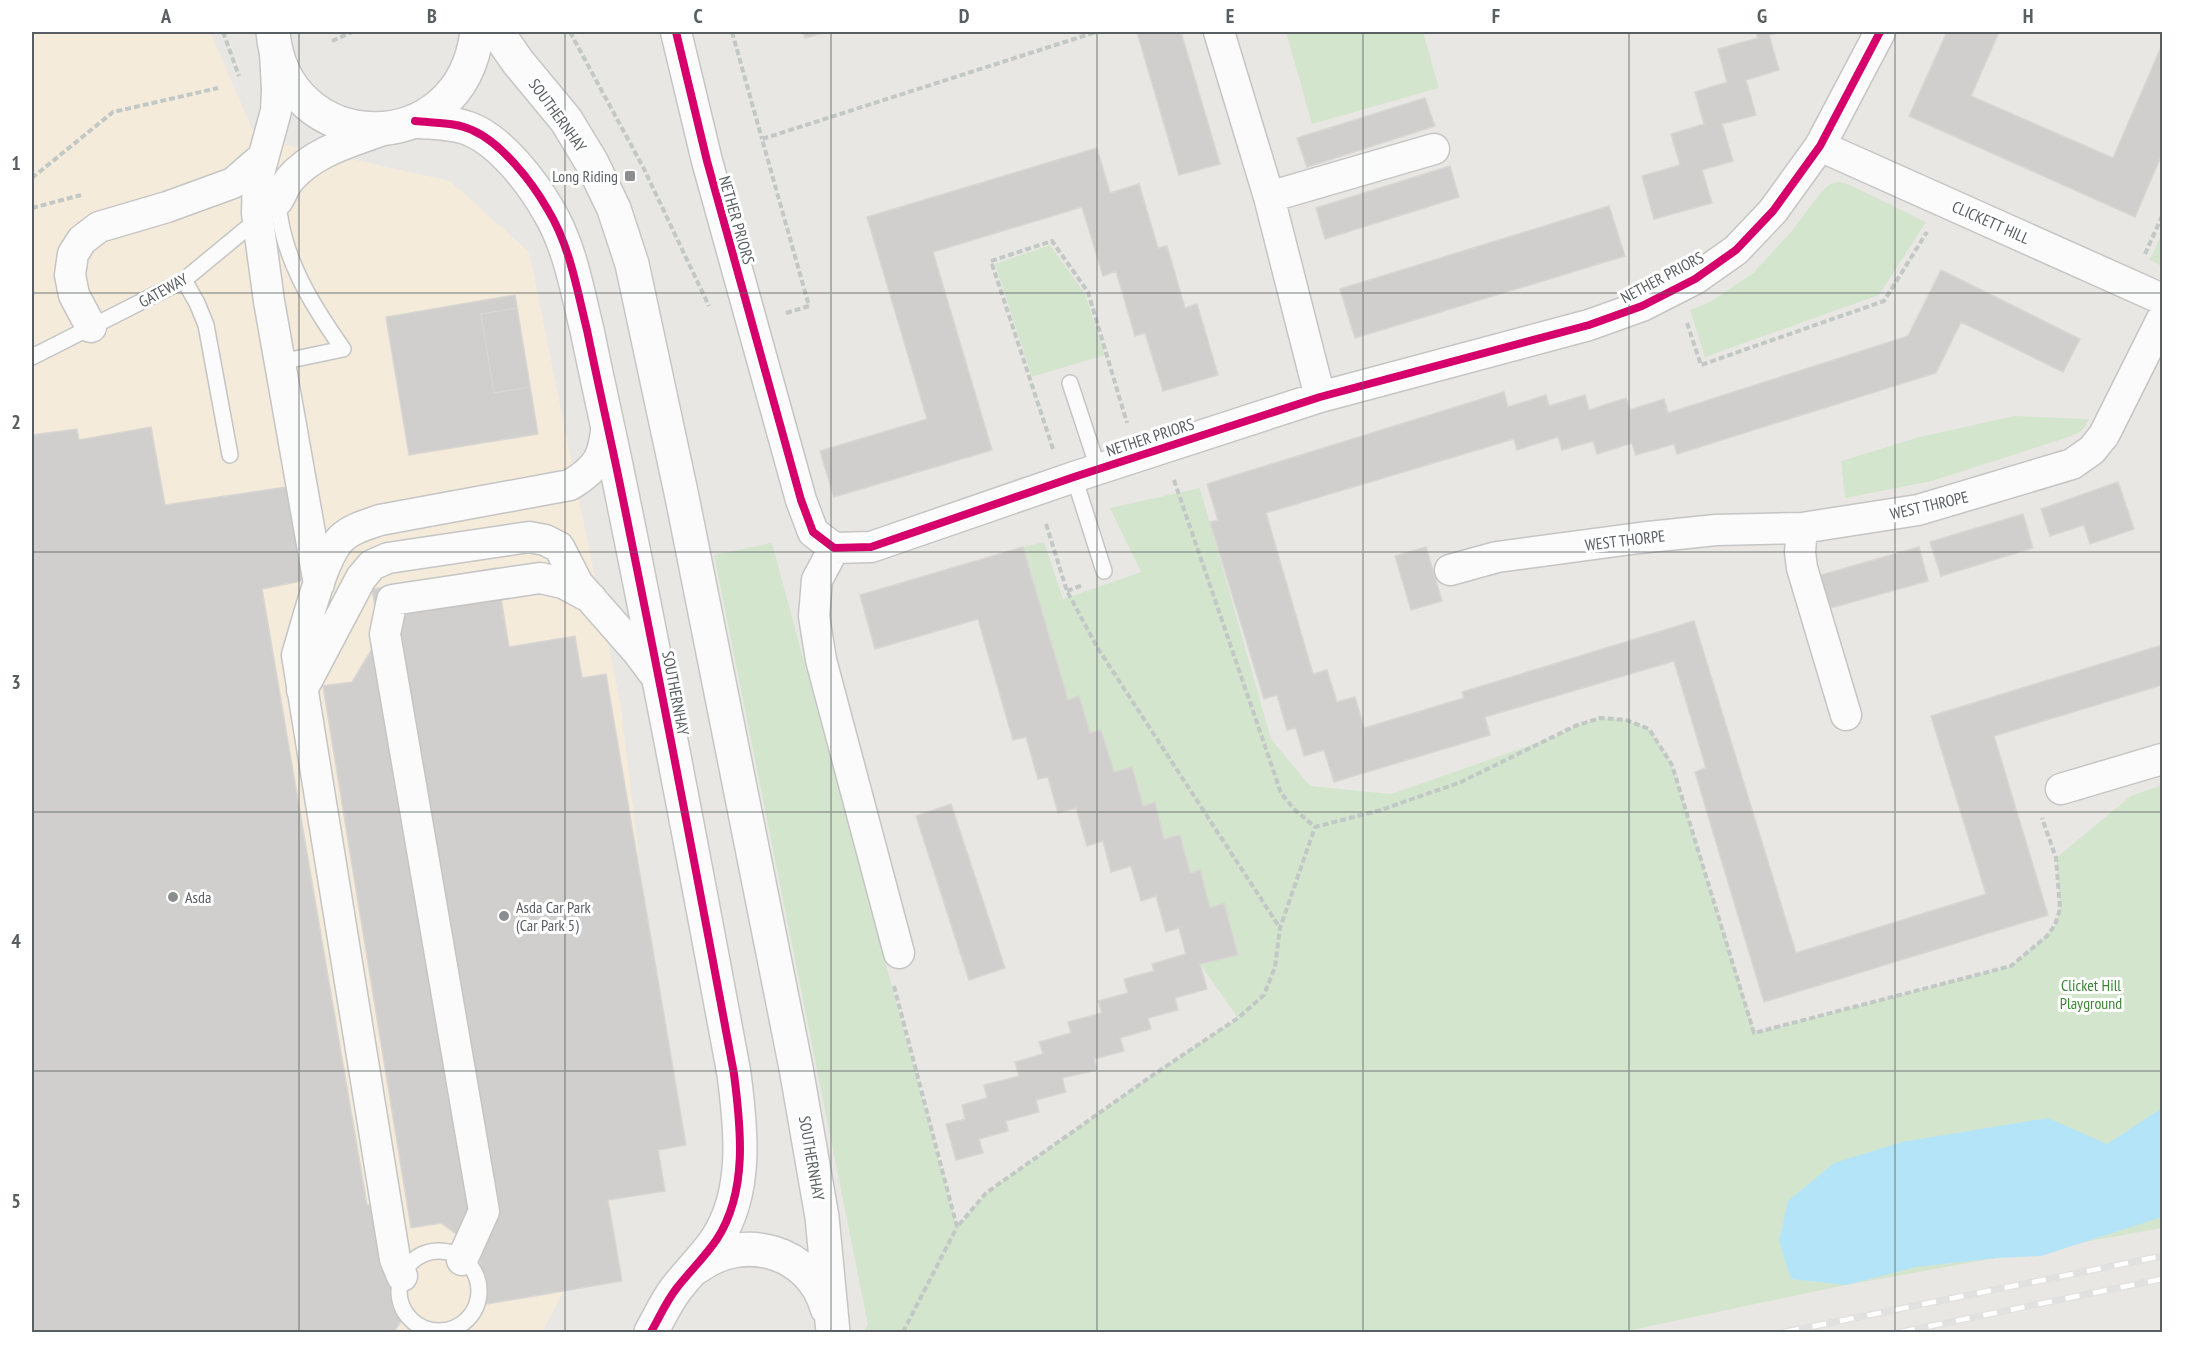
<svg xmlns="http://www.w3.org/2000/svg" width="2194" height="1364" font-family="'PT Sans Narrow',sans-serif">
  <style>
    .commercial { fill: #f5ebdb }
    .green { fill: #d4e5ce }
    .water { fill: #b4e4f7 }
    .building { fill: #d1cfcd; stroke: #d8d6d2; stroke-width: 1.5 }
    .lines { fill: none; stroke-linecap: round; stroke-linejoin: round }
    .lane-casing { stroke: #c4c5c4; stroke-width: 18 }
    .street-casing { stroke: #c4c5c4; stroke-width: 33 }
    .secondary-casing { stroke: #c5c6c5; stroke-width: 36 }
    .path { stroke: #c2c8c5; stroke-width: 4; stroke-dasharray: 6 3; stroke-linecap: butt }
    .lane { stroke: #fcfbfb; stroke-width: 15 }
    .street { stroke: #fcfbfb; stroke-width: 30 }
    .secondary { stroke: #fcfbfb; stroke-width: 33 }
    .rail-casing { stroke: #e0e1e0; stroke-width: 7 }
    .rail { stroke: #fff; stroke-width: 4.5; stroke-dasharray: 14; stroke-linecap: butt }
    .cycleway-casing { stroke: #fff; stroke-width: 11 }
    .cycleway { stroke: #d6006c; stroke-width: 8 }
    .grid { fill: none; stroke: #595e62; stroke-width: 1.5; stroke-opacity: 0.55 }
    .poi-dot { fill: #8b8e8f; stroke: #fff; stroke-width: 2 }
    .labels { text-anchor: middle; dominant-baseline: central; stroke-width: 6; stroke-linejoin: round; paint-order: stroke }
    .street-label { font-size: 16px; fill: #595e62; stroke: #fff }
    .poi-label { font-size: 16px; fill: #595e62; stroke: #fff; text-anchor: start }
    .park-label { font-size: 16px; fill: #3c8535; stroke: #fff }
    .neatline { fill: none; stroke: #595e62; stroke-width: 2 }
    .grid-label { font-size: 20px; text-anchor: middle; font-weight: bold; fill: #595e62 }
  </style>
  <rect width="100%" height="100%" fill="#e9e7e3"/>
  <!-- commercial -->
  <path class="commercial" d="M 32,32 L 210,32 L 256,138 L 450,181 L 529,252 L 620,702 L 668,1095 L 542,1332 L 32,1332 Z"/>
  <!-- green -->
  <path class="green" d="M 1286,32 L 1423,32 L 1439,88 L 1312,124 Z
    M 1839,182 L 1848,184 L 1926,222 L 1879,295 L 1705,357 L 1690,310 L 1710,302 L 1753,273 L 1791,232 L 1822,191 L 1830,184 Z
    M 2162,233 L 2162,266 L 2150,260 Z
    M 1050,245 L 1085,294 L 1105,355 L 1032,377 L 995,264 Z
    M 2014,416 L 2089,419 C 2085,428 2081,433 2071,436 L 1932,481 L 1845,498 L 1841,461 L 1920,437 Z
    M 1200,488 L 1271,739 L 1310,786 L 1391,794 L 1554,737 L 1575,726 L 1600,718 L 1626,720 L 1649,729 L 1672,765 L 1755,1033 L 2011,966 L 2046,936 L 2055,925 L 2060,909 L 2056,858 L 2131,796 L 2162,785 L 2162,1108 L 2148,1118 L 2162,1117 L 2162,1228 L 1846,1285 L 1622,1332 L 863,1332 L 868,1325 L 714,555 L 772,543 L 957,1227 L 986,1193 L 1153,1075 L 1238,1018 L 1200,964 L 1238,954 L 1224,904 L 1210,908 L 1200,870 L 1190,873 L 1180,835 L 1164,839 L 1155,803 L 1139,806 L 1128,768 L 1114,772 L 1102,730 L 1090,733 L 1079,697 L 1068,700 L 1023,547 L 1044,542 L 1063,599 L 1141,572 L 1110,508 Z"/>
  <!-- water -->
  <path class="water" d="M 2162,1108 L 2162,1217 L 2041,1256 L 1997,1258 L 1916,1267 L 1846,1285 L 1791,1279 L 1779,1241 L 1788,1201 L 1834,1163 L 1902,1142 L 2048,1118 L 2107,1144 Z"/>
  <!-- building -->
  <path class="building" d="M 803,32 L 826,32 L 805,38 Z
    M 1137,32 L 1181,32 L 1220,164 L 1179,175 Z
    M 1756,32 L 1782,32 L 1769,35 L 1779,70 L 1746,80 L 1756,115 L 1722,124 L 1733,161 L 1702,170 L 1712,203 L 1654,219 L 1642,176 L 1680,165 L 1671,134 L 1704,124 L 1695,92 L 1727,82 L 1718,49 L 1758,38 Z
    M 1947,32 L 1999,32 L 1971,96 L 2113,158 L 2162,45 L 2162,154 L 2135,217 L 1909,116 Z
    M 1425,98 L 1435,126 L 1307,167 L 1297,138 Z
    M 1097,148 L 1110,193 L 1139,184 L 1158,248 L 1167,246 L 1185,308 L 1197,304 L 1218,375 L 1163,391 L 1145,333 L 1135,336 L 1116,271 L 1103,276 L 1082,207 L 933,252 L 992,450 L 834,497 L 820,451 L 927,419 L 867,217 Z
    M 1450,166 L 1459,197 L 1325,239 L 1316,208 Z
    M 1609,206 L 1625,256 L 1355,338 L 1340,289 Z
    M 1941,270 L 2080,339 L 2063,372 L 1961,322 L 1936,373 L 1677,454 L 1674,444 L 1636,455 L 1632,443 L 1597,454 L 1593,441 L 1562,450 L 1558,437 L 1517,450 L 1514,439 L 1266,513 L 1313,674 L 1327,670 L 1337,702 L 1355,697 L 1364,728 L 1464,698 L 1462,692 L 1694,621 L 1796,953 L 1986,894 L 1931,716 L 2162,645 L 2162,685 L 1994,736 L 2048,915 L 1764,1002 L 1695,772 L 1706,768 L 1674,661 L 1485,717 L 1490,735 L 1334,782 L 1324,750 L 1304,756 L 1296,728 L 1287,730 L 1277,695 L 1264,699 L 1210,522 L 1218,520 L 1207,484 L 1504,392 L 1508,407 L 1546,395 L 1549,406 L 1585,395 L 1589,410 L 1626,398 L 1630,410 L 1664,399 L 1668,413 L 1908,336 Z
    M 515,295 L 538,434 L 409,455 L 386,317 Z
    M 517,308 L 530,387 L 494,393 L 481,314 Z
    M 151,427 L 165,505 L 293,486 L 311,579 L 262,589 L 367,1205 L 373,1206 L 384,1216 L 402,1320 L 394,1332 L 32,1332 L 32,435 L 77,429 L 79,440 Z
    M 2118,482 L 2134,529 L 2090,544 L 2084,525 L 2050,536 L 2041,509 Z
    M 2023,514 L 2033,548 L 1941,576 L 1930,542 Z
    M 1023,547 L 1068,700 L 1079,696 L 1090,733 L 1101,730 L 1114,772 L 1132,767 L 1143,806 L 1155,802 L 1164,839 L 1180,835 L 1190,873 L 1200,870 L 1210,908 L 1224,903 L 1238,955 L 1200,964 L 1207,989 L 1175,998 L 1178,1010 L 1148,1018 L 1151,1029 L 1120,1038 L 1124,1051 L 1094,1059 L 1097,1070 L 1062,1078 L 1066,1092 L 1036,1100 L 1039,1112 L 1006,1121 L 1008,1131 L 979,1139 L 983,1153 L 956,1160 L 946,1124 L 965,1119 L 962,1105 L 987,1098 L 984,1085 L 1019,1076 L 1015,1062 L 1043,1054 L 1039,1042 L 1071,1033 L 1068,1022 L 1102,1013 L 1098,1001 L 1128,993 L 1124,979 L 1154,971 L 1152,964 L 1186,954 L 1179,928 L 1166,932 L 1156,896 L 1141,901 L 1131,866 L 1111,872 L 1103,841 L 1087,846 L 1076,808 L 1058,813 L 1048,777 L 1038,779 L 1026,737 L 1013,740 L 978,619 L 875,649 L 860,595 Z
    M 1426,547 L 1442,601 L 1411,610 L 1395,556 Z
    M 1919,547 L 1928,581 L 1823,610 L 1814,577 Z
    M 496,568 L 509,647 L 575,636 L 582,678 L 606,674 L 686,1145 L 658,1150 L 665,1191 L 608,1200 L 622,1281 L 487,1304 L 478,1250 L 441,1223 L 411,1228 L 323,686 L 352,682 L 380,636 L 372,589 Z
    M 951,804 L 1005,968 L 969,980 L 916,816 Z"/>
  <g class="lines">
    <!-- lane casing -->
    <g class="lane-casing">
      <path id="lane" d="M 278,200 C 281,256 312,305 343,349 L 281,362
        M 184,280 L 197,303 L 206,325 L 230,455
        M 32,357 L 184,280 L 258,219
        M 1070,383 L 1098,468
        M 1074,477 L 1104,571
        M399 1291a40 40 0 1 1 80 0a40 40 0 1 1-80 0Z"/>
    </g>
    <!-- street casing -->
    <g class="street-casing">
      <path id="street" d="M 676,32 L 707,161 L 801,500 L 813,532 L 834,548 L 871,547 L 1074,477 L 1320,397 L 1589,325 L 1642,306 L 1695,279 L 1736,250 L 1773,211 L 1820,146 L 1880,32
        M 1219,32 L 1269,197 L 1320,397
        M 275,52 L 277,90 L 276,111 L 258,177 L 257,213 L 269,301 L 319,584
        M 1820,146 L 2162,299
        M 1269,197 L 1434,149
        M 278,200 C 282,193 285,185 290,179 C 314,151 353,141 386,129
        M 91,327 L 74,295 L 70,275 L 73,254 L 82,240 L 99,227 L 167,207 L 233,183 L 262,158
        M 834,548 L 817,580 L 814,616 L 821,660 L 899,953
        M 1450,570 L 1497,557 L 1639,538 L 1716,530 L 1802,528
        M 302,690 L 361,578 L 372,565 L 388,558 L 529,537 L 545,540 L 559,547 L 578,584 L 637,651 L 661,683
        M 1846,715 L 1802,568 L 1800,552 L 1802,528 L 1918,510 L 2072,464 L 2092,450 L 2104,435 L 2162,319
        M 2061,789 L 2162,759
        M 462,1260 L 484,1211 L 385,634 L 392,600 L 540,578 L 563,583 L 591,598
        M 402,1276 L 395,1259 L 297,655 C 306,627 321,562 339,541 C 349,529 366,525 380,520 L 570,485 C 600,467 604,455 607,422"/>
    </g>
    <!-- secondary casing -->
    <g class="secondary-casing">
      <path id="secondary" d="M 273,32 C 284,158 461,164 477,32
        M 497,32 L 518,62 L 566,120 L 592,163 L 614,209 L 632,264 L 682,497 L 796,1068 L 822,1217 L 833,1332
        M 415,121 C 433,123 455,122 472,130 C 502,143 532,182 548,210 C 570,246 577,290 587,330 C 597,379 608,427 618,475 C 659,675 697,874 734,1074 C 741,1128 748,1191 717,1239 C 705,1257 689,1272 676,1289 C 666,1302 659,1318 651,1332
        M 697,1267 C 744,1232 811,1251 827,1308"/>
    </g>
    <!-- path -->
    <path class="path" d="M 223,32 L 239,76
      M 570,32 L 643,167 L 709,306
      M 732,32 L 762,139
      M 332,41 L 352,32
      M 32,178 L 113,112 L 218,88
      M 32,208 L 81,195
      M 2145,254 L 2162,216
      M 786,313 L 809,306 L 762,139 L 1096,32
      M 1687,323 L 1701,365 L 1884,301 L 1927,232
      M 1053,449 L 991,261 L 1052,241 L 1088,292 L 1127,423
      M 1174,480 L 1281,793 L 1295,810 L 1315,827 L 1381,810 L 1461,782 L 1575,726 L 1600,718 L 1626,720 L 1649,729 L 1672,765 L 1754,1033 L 2011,966 L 2047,936 L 2055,925 L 2060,909 L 2056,858 L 2042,818
      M 1046,524 L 1067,591 L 1097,647 L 1280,928
      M 1067,591 L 1083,585
      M 894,986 L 957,1227 L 986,1193 L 1153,1075 L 1238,1018 L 1264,995 L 1275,967 L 1280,928 L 1315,827
      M 903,1332 L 957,1227"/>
    <!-- lane -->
    <use href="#lane" class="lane"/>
    <!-- street -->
    <use href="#street" class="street"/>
    <!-- secondary -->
    <use href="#secondary" class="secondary"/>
    <!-- rail casing -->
    <g class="rail-casing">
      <path id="rail" d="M 1785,1332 L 2162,1256
        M 1901,1332 L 2162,1279"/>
    </g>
    <!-- rail -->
    <use href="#rail" class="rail"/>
    <!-- cycleway casing -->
    <g class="cycleway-casing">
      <path id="cycleway" d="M 676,32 L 707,161 L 801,500 L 813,532 L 834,548 L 871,547 L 1074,477 L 1320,397 L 1589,325 L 1642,306 L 1695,279 L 1736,250 L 1773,211 L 1820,146 L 1880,32
        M 415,121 C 433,123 455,122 472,130 C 502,143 532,182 548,210 C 570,246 577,290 587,330 C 597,379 608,427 618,475 C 659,675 697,874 734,1074 C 741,1128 748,1191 717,1239 C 705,1257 689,1272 676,1289 C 666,1302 659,1318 651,1332"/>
    </g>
    <!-- cycleway -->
    <use href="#cycleway" class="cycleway"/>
  </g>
  <!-- grid -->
  <path class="grid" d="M 299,32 L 299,1332M 565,32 L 565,1332M 831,32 L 831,1332M 1097,32 L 1097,1332M 1363,32 L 1363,1332M 1629,32 L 1629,1332M 1895,32 L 1895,1332M 32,293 L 2162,293M 32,552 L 2162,552M 32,812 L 2162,812M 32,1071 L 2162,1071"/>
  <!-- markers -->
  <g class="poi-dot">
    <rect x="624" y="170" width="12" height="12" rx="3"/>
    <circle cx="173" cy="897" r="6"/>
    <circle cx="504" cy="916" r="6"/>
  </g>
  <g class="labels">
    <!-- street labels -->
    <g class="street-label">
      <text transform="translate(558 115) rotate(54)">SOUTHERNHAY</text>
      <text transform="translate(737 220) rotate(74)">NETHER PRIORS</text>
      <text transform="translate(1991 222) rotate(24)">CLICKETT HILL</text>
      <text transform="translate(1662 277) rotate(-28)">NETHER PRIORS</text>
      <text transform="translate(163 290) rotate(-29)">GATEWAY</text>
      <text transform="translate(1150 437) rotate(-18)">NETHER PRIORS</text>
      <text transform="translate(1929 505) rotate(-13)">WEST THROPE</text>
      <text transform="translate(1625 540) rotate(-7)">WEST THORPE</text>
      <text transform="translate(676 693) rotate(79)">SOUTHERNHAY</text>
      <text transform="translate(812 1158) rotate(80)">SOUTHERNHAY</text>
    </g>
    <!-- poi labels -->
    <g class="poi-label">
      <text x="618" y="176" text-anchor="end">Long Riding</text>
      <text x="185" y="897">Asda</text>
      <text x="516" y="907">Asda Car Park<tspan x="516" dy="18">(Car Park 5)</tspan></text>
    </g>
    <!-- park labels -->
    <g class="park-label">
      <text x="2091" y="985">Clicket Hill<tspan x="2091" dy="18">Playground</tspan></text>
    </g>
  </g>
  <!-- border -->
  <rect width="2194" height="1364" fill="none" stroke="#ffffff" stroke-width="66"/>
  <rect x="33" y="33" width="2128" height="1298" class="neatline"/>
  <g class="grid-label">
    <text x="166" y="23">A</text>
    <text x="432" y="23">B</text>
    <text x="698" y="23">C</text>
    <text x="964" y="23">D</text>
    <text x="1230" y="23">E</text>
    <text x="1496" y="23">F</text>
    <text x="1762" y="23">G</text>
    <text x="2028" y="23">H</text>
    <text x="16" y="170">1</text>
    <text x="16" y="429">2</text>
    <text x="16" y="689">3</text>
    <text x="16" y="948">4</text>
    <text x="16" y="1208">5</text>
  </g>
</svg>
